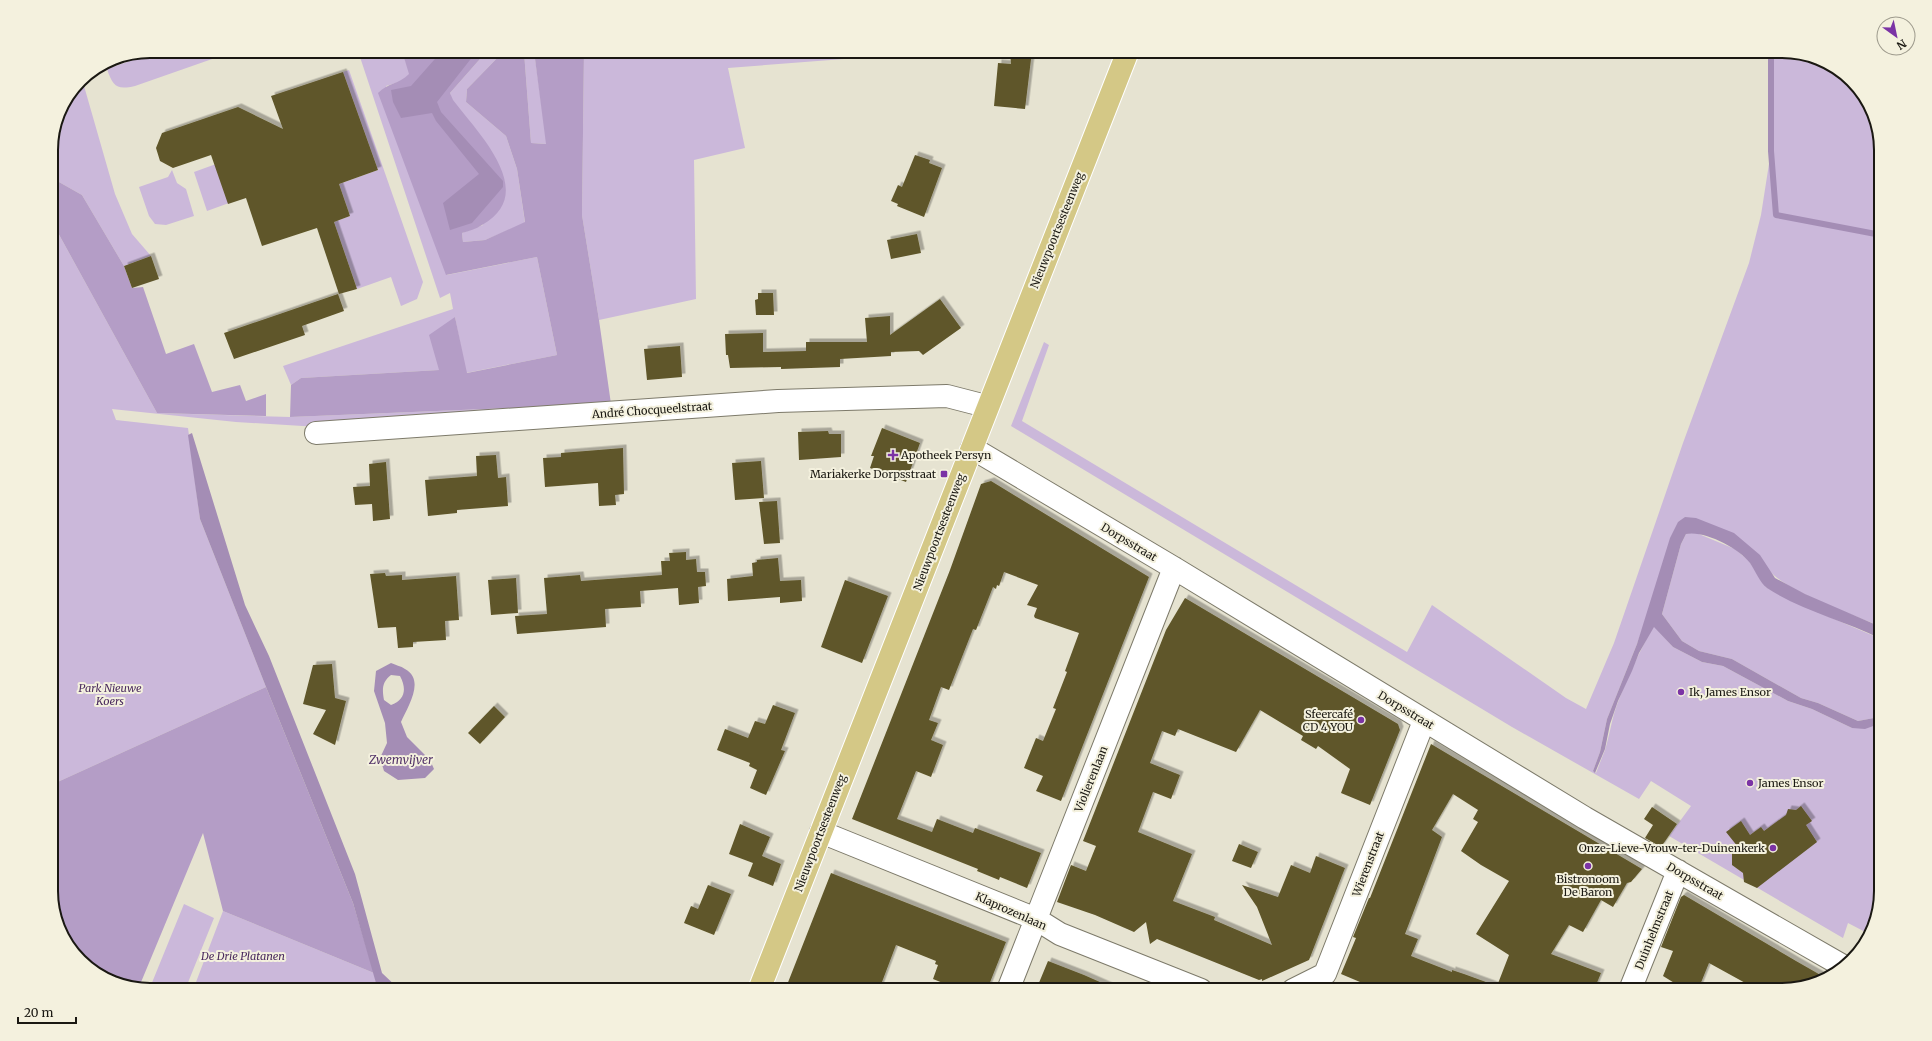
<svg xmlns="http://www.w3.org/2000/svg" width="1932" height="1041" font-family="Merriweather,serif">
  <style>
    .green { fill: #cbb8da }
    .forest { fill: #b49dc6 }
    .water { fill: #a48db5; fill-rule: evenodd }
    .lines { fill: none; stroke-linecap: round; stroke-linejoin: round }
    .stream { stroke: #a48db5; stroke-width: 6 }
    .building { fill: #5f5629; fill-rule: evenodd; filter: url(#shadow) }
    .minor-casing { stroke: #7d7a6a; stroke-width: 24 }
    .major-casing { stroke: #fff; stroke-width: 24 }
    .minor { stroke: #fff; stroke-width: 22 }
    .major { stroke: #d4c886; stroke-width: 22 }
    .poi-dot { fill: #7b33a5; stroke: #f4f1de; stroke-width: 1.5 }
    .labels { text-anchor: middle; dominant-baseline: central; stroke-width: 4; stroke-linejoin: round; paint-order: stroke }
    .street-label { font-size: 11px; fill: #1a1812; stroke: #f4f1de }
    .poi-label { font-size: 11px; fill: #1a1812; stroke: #f4f1de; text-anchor: start }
    .park-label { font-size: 11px; font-style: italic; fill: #4a2a5e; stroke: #f4f1de }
    .water-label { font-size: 12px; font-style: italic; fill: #523268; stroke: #f4f1de }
    .rim { fill: none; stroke: #1a1812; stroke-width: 2 }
  </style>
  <defs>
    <filter id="shadow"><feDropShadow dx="3.5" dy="-3.5" stdDeviation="0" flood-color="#0004"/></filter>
  </defs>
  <rect width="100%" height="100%" fill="#e6e3d1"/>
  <!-- green -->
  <path class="green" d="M 158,51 L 235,51 L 135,86 C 117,90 113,87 107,69 Z
    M 358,51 L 402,51 L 410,74 L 402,81 L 386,86 L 447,275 L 537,257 L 557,355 L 466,373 L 455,317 L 439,370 L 301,378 L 291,385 L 283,366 L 453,309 L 450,293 L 440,298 Z
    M 487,51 L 504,51 L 467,89 L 466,102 L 506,136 L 517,169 L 525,223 L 485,240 L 463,242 L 462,233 L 483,225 L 450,93 Z
    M 521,51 L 534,51 L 547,144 L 531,143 L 524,52 Z
    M 584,51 L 873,51 L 870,57 L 728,68 L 745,148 L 694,160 L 696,299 L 599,320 L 582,215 Z
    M 1771,51 L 1782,51 L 1826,61 L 1864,95 L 1881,144 L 1881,627 C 1853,614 1786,592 1769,570 L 1685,517 L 1648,613 L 1637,644 L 1607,719 L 1600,752 L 1593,771 L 1596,773 C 1599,765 1602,758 1605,750 C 1610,734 1612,717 1618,702 C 1628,676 1640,650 1654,626 L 1673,647 L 1702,662 L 1723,666 L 1788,701 L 1812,709 L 1852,728 L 1876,725 L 1881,720 L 1881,890 L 1871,935 L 1848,923 L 1843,938 L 1669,836 L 1691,806 L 1651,781 L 1639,799 L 1512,727 L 1011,426 L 1044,342 L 1049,345 L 1022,421 L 1407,652 L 1432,605 L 1566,698 L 1586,709 L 1614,643 L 1683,443 L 1749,263 L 1761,215 L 1771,151 Z
    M 349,70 L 423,282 L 417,299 L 401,306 L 391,277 L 357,289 L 334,222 L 350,216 L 339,184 L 378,170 L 343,72 Z
    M 82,79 L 115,194 L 132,234 L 151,256 L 124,266 L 82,195 L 59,182 L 51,167 L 51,144 L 59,112 Z
    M 216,164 L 229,203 L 207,211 L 194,172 Z
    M 172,170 L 177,183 L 186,189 L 194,216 L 166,225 L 155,224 L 149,216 L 139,187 L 168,177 Z
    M 51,220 L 157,413 L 290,417 L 611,404 L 319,427 L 236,422 L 112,409 L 116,420 L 188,428 L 200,519 L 266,687 L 51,785 Z
    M 1694,532 L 1735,549 L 1749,561 L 1766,587 L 1792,601 L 1881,639 L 1881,707 L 1874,718 L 1858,721 L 1818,703 L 1801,698 L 1732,659 L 1699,651 L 1682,641 L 1662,614 L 1681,544 L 1686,534 Z
    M 184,904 L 214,918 L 185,990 L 149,990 Z
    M 223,911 L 374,973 L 378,990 L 193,990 Z"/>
  <!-- forest -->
  <path class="forest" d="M 402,51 L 487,51 L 450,93 L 453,100 C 477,132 540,193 482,225 C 476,229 469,231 462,233 L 463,242 L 485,240 L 525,222 L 517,169 L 506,136 L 466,102 L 467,89 L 504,51 L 524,52 L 531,143 L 546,144 L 534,51 L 584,51 L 582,215 L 599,320 L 611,404 L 290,417 L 291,385 L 301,378 L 439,370 L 429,335 L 455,317 L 467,373 L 557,355 L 537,257 L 446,275 L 378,93 C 389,82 398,85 409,74 Z
    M 51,167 L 59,182 L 82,195 L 124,266 L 132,288 L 143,287 L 166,354 L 194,344 L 212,392 L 240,385 L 246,401 L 266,394 L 266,416 L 157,413 L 51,220 Z
    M 266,687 L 353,903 L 374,973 L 223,911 L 203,833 L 139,987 L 106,980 L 68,946 L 54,905 L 51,891 L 51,785 Z"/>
  <!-- water -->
  <path class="water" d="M 442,51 L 477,51 L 437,102 L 441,112 L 503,181 L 503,187 L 472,223 L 450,230 L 443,203 L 479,174 L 436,121 L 432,113 L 401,118 L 393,102 L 391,90 L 411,86 Z
    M 192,433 L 245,605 L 269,656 L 355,874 L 382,973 L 400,990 L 378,990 L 353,903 L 266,687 L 200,519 L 188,435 Z
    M 1685,517 L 1696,518 L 1734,533 L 1760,555 L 1775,578 L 1805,594 L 1881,627 L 1881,639 C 1844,620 1802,611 1767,588 C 1760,583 1755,570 1750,563 C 1739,548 1704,530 1686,534 L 1681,544 L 1662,614 L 1682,641 L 1699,651 L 1732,659 L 1801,698 L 1818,703 L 1858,721 L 1874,718 L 1881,707 L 1881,720 L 1876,725 L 1865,729 L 1852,728 L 1812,709 L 1788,701 L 1723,666 L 1702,662 L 1673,647 L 1654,627 L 1639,653 L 1632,671 L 1618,701 L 1610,724 L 1605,749 L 1595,773 L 1593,771 L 1600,752 L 1607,719 L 1637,644 L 1670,538 L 1678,522 Z
    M 391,663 C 395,665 401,666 405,669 C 426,680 407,708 401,722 L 407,737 L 430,760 L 434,769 L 425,778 L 398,780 L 384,771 L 380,758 L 387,743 L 385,723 L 374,691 L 376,671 ZM 391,675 L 400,676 C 407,689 405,700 391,705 L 384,700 C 382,689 382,682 391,675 Z"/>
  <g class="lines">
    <!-- stream -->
    <path class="stream" d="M 1771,51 L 1771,151 L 1776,215 L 1881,235"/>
  </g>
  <!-- building -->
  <path class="building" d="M 1010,51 L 1032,51 L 1025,109 L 994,106 L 998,63 L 1011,64 Z
    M 343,72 L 378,170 L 339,184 L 350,216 L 334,222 L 357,289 L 339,294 L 317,228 L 262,246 L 246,198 L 228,204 L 211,155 L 173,168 L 160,161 L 156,148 L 162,133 L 238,107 L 283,129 L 271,96 Z
    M 915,155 L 930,160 L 929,163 L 942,168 L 924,217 L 897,206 L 898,204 L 891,201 L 898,185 L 902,187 Z
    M 917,234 L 921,253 L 891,259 L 887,240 Z
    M 151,256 L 159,279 L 132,288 L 124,266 Z
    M 758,293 L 773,293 L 774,315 L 756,315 L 755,300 L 758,299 Z
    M 338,294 L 344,311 L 302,326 L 305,335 L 234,359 L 224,333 Z
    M 940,299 L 961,328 L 923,355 L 919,351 L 891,352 L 891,356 L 840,359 L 840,367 L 781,369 L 781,367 L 730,368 L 728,355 L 726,355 L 725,334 L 763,333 L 763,352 L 806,351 L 806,342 L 867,342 L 865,318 L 890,316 L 890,335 Z
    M 680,346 L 682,377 L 647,380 L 644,349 Z
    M 882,428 L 920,443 L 906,482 L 870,468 L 874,456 L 871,456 Z
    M 828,431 L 829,434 L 841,434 L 841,457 L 799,460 L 798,432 Z
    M 623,448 L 624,494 L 615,495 L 616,505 L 599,506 L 598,483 L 545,487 L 543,458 L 561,457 L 561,453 Z
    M 496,455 L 498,478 L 506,477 L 508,506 L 457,510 L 457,513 L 428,516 L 425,480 L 477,476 L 476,456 Z
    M 761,461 L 764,498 L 735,500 L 732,463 Z
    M 386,462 L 390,519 L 373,521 L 372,504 L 355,505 L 353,487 L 370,486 L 369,464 Z
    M 991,481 L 1149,577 L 1061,801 L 1036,791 L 1043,776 L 1024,768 L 1036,738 L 1043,741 L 1056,709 L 1053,708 L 1067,672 L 1065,671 L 1079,633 L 1035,618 L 1034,616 L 1037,608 L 1027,605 L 1038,585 L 1004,572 L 999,586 L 997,585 L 996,589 L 993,587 L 976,630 L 973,629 L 949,690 L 941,687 L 929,720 L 938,723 L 931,740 L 943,745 L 931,777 L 916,771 L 897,819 L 932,832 L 937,819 L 973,833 L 975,828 L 1041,853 L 1027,888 L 1000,877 L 999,880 L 977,871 L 978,869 L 852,819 L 950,570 L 981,484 Z
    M 777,501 L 780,543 L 764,544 L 759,502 Z
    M 686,552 L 686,560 L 696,559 L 697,572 L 705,572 L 706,586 L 698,587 L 699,603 L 679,605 L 678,588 L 640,591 L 641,607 L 605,609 L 606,627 L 517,634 L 515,616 L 547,614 L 544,578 L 580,575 L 581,581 L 662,575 L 661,561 L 670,561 L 669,553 Z
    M 778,558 L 780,581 L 801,580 L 802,601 L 780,603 L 780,597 L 728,601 L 727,579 L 753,576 L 752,563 L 757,562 L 757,560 Z
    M 385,573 L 386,576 L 402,575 L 402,580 L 456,576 L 459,620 L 445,621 L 446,640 L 413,642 L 413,647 L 398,648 L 396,627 L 378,628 L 370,574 Z
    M 516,578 L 518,613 L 491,615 L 488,580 Z
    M 845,580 L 888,596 L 862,663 L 821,647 Z
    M 1185,598 L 1398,724 L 1400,730 L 1370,805 L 1341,793 L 1350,769 L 1318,746 L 1316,749 L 1301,740 L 1303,736 L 1260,710 L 1236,752 L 1178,729 L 1175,736 L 1162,731 L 1150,763 L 1180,775 L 1171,799 L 1153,792 L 1138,832 L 1192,854 L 1173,901 L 1215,917 L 1214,920 L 1272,945 L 1257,907 L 1242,885 L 1278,897 L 1291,865 L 1310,873 L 1316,856 L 1345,868 L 1309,960 L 1262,981 L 1262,979 L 1259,980 L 1157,939 L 1150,944 L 1146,922 L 1134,932 L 1095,915 L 1057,902 L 1071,865 L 1086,871 L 1096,846 L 1083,841 L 1166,630 Z
    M 332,664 L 335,698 L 346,701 L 335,745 L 313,734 L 326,710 L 303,704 L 313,665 Z
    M 773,705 L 795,713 L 781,750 L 785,751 L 766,795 L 750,788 L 757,770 L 749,766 L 750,763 L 717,750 L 725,729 L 748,738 L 755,721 L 765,724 Z
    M 494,706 L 505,717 L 480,744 L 468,733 Z
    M 1431,744 L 1642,869 L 1631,882 L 1627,883 L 1613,907 L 1601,900 L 1583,932 L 1569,925 L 1551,954 L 1601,973 L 1594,990 L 1379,990 L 1341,974 L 1356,938 L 1353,937 L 1369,898 L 1370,898 ZM 1453,794 L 1478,810 L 1473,819 L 1478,822 L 1461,851 L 1481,865 L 1509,881 L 1476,934 L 1509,955 L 1497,986 L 1464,974 L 1452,970 L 1452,972 L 1411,956 L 1418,939 L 1405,934 L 1442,837 L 1432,830 Z
    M 1801,806 L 1812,821 L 1806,825 L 1817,842 L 1757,888 L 1744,882 L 1743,873 L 1732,865 L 1732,853 L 1738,847 L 1726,832 L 1741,821 L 1750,835 L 1761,827 L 1764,831 L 1786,815 L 1788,809 L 1796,810 Z
    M 1652,807 L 1677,824 L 1661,847 L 1645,838 L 1653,825 L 1644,819 Z
    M 740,824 L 770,837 L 762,856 L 781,864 L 773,886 L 748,876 L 753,863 L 729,854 Z
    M 1239,844 L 1258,852 L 1251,868 L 1232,861 Z
    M 831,873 L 1006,942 L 987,990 L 940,990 L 943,983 L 933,979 L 938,965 L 935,964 L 936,961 L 896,945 L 879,990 L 785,990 Z
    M 708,885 L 731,894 L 714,935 L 684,923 L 691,906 L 698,909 Z
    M 1684,895 L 1796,961 L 1824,977 L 1782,990 L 1758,990 L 1709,963 L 1698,990 L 1673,990 L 1676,984 L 1663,976 L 1673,951 L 1661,947 L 1681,897 Z
    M 1048,961 L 1084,975 L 1118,990 L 1036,990 Z"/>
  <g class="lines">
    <!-- minor casing -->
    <g class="minor-casing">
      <path id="minor" d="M 316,433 L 778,401 L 947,396 L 978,404 L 987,408
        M 972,448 L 1174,568 L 1585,818 L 1843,966
        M 821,832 L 1036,919 L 1060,934 L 1201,990
        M 1008,990 L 1174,568
        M 1293,990 L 1325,974 L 1424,721
        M 1630,990 L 1678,871"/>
    </g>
    <!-- major casing -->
    <g class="major-casing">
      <path id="major" d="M 759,990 L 1128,51"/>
    </g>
    <!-- minor -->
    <use href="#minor" class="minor"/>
    <!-- major -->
    <use href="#major" class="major"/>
  </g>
  <!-- markers -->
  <g class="poi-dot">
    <path d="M891 449h4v4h4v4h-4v4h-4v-4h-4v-4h4z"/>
    <rect x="940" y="470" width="8" height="8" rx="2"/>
    <circle cx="1681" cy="692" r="4"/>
    <circle cx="1361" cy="720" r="4"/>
    <circle cx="1750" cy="783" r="4"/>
    <circle cx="1773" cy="848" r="4"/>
    <circle cx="1588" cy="866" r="4"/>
  </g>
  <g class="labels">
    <!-- street labels -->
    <g class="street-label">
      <text transform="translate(1057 230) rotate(-68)">Nieuwpoortsesteenweg</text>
      <text transform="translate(652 410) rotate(-4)">André Chocqueelstraat</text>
      <text transform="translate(939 532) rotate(-69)">Nieuwpoortsesteenweg</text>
      <text transform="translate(1129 542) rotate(31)">Dorpsstraat</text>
      <text transform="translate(1406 710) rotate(31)">Dorpsstraat</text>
      <text transform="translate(1091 779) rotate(-68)">Violierenlaan</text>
      <text transform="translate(820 833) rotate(-69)">Nieuwpoortsesteenweg</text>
      <text transform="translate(1368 864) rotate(-69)">Wierenstraat</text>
      <text transform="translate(1695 881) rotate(30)">Dorpsstraat</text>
      <text transform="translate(1011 911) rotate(24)">Klaprozenlaan</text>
      <text transform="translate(1654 930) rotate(-68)">Duinhelmstraat</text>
    </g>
    <!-- poi labels -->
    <g class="poi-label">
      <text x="901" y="455">Apotheek Persyn</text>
      <text x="936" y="474" text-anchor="end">Mariakerke Dorpsstraat</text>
      <text x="1689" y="692">Ik, James Ensor</text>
      <text x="1353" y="714" text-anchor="end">Sfeercafé<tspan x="1353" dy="13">CD 4 YOU</tspan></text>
      <text x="1758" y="783">James Ensor</text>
      <text x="1765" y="848" text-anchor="end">Onze-Lieve-Vrouw-ter-Duinenkerk</text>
      <text x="1588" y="879" text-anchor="middle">Bistronoom<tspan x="1588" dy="13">De Baron</tspan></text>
    </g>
    <!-- park labels -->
    <g class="park-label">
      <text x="110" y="688">Park Nieuwe<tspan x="110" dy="13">Koers</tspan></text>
      <text x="243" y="956">De Drie Platanen</text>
    </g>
    <!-- water labels -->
    <g class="water-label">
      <text x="401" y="759">Zwemvijver</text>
    </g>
  </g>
  <!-- crop -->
  <path d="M0 0H1932V1041H0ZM150 58H1782A92 92 0 0 1 1874 150V891A92 92 0 0 1 1782 983H150A92 92 0 0 1 58 891V150A92 92 0 0 1 150 58Z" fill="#f4f1de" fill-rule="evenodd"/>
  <path class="rim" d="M150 58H1782A92 92 0 0 1 1874 150V891A92 92 0 0 1 1782 983H150A92 92 0 0 1 58 891V150A92 92 0 0 1 150 58Z"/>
  <!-- north arrow -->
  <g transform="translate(1896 36) rotate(147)"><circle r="19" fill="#f4f1de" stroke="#9d9a8c"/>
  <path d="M0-3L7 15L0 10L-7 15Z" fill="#7b33a5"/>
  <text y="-6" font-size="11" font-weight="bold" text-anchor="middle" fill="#1a1812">N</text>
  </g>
  <!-- scale -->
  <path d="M18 1017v6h58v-6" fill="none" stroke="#1a1812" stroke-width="2"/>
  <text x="24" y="1017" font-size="12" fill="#1a1812" stroke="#f4f1de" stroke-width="3" paint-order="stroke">20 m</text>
</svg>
